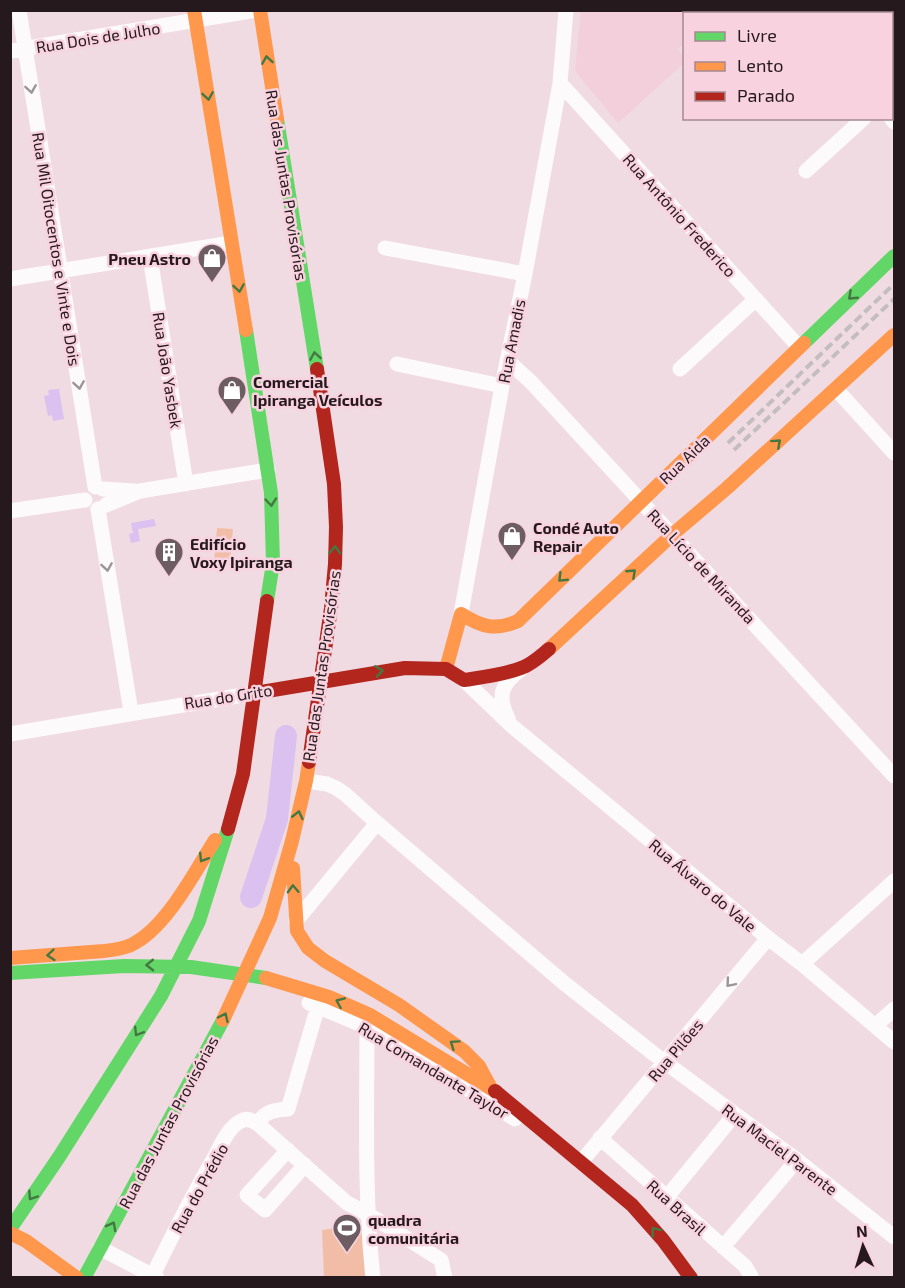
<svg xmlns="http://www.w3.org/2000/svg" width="905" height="1288" font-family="'Exo 2',sans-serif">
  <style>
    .built { fill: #f2cfda }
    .green { fill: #f2bda7 }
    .water { fill: #dac1f0 }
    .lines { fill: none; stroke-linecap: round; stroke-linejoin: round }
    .river { stroke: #dac1f0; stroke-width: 22 }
    .street { stroke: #fdfafb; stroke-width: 15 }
    .fast { stroke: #63d668; stroke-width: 14 }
    .slow { stroke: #ff974d; stroke-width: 14 }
    .jam { stroke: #b3261e; stroke-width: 14 }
    .rail { stroke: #c3bdbf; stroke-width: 4; stroke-dasharray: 9 4.5; stroke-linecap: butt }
    .oneway { stroke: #447842 }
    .oneway2 { stroke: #9c9597 }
    .labels { text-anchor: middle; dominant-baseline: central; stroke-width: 5; stroke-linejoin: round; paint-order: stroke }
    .street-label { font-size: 16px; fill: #26191d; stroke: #f8d3df }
    .poi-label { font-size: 16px; font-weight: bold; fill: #26191d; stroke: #f8d3df; text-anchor: start }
  </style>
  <rect width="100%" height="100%" fill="#f0dbe2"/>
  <!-- built -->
  <path class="built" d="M 683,11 L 685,13 L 684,43 L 678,49 L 684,58 L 684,63 L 618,123 L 575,71 L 581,11 Z"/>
  <!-- green -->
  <path class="green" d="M 217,528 L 233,529 L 230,561 L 214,560 Z
    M 367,1224 L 373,1277 L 324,1277 L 322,1230 Z"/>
  <!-- water -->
  <path class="water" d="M 59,389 L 64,419 L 53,421 L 52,415 L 48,416 L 44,396 L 49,395 L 48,390 Z
    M 154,519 L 156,526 L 138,529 L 140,541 L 131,543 L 129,534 L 133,533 L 131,523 Z"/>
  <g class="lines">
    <!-- river -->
    <path class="river" d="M 251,897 L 277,819 L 286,736"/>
    <!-- street -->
    <path class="street" d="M 19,10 L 95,487
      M 794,10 L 797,14
      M 10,51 L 257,10
      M 560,83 L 799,347
      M 891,118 L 894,122
      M 806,171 L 864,118
      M 385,248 L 525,274
      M 150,257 L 186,484
      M 10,279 L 231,243
      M 507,360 L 531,382 L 894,776
      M 397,364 L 502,386
      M 680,369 L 756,299
      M 836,389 L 894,453
      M 103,489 L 134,491
      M 106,505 L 140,491 L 268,470
      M 98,509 L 131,712
      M 10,511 L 85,500
      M 461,614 L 502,386 L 525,274 L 560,83 L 566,10
      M 464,680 L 512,726 L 768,938 L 802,964 L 894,1042
      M 508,718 C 497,697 501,684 520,670
      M 10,734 L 255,693
      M 306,781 L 327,784 L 336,788 L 345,794 L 377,823 L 564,983 L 654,1054 L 797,1160 L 894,1237
      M 296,921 L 377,823
      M 802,964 L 894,881
      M 309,1003 L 367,1027 L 394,1042 L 515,1119
      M 318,1006 L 288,1109 C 275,1110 264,1111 258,1124 L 347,1203 L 368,1214 L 441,1260 L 445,1278
      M 875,1026 L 894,1009
      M 367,1027 C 367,1110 364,1194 373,1278
      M 600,1138 L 745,1266 L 752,1278
      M 288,1150 L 247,1195 L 265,1210 L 305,1165
      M 581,1162 L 768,938
      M 667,1197 L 735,1114
      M 723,1247 L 797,1160
      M 100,1248 L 157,1278
      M 153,1275 C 172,1236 192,1196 214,1158 C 220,1147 228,1127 241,1121 C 247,1117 253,1121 258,1124"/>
    <!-- fast -->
    <path class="fast" d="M 277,119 L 317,369
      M 246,330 L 271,493 L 273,563 L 267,601
      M 804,343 L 894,256
      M 10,973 L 124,966 L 191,967 L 266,978
      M 10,1229 L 59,1157 L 161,996 L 199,921 L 228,829
      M 84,1278 L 223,1020"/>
    <!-- slow -->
    <path class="slow" d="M 194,10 L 246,330
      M 260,10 L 277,119
      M 549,649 L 673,534 L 727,488 L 894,335
      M 446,669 L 461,614 C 482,627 495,631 518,621 L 804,343
      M 293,868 L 297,931 L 308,948 L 325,961 L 399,1005 L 464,1051 L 479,1066 L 491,1088
      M 10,958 L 104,951 C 113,950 123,949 131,945 C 166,929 195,871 215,840
      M 266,978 L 329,997 L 370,1015 L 495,1091
      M 223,1020 L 270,918 L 292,841 L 306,781 L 309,762
      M 10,1233 L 26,1241 L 77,1278"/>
    <!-- jam -->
    <path class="jam" d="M 255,693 L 405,668 L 446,669 L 464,680 C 483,677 503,675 521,668 C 531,665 541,656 549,649
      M 309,762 L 331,608 L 335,564 L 336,527 L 334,484 L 317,369
      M 228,829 L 243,774 L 267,601
      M 495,1091 L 632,1205 L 663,1240 L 691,1278"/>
    <!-- rail -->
    <path class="rail" d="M 728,443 L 894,284
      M 734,450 L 894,299"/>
  </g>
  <!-- one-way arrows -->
  <defs><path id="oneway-chevron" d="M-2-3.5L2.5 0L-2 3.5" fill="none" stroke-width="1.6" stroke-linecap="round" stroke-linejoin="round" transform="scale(1.5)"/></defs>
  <g class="oneway">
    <use href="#oneway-chevron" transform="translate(267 60) rotate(-99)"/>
    <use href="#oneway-chevron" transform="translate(208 96) rotate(81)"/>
    <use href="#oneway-chevron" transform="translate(239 288) rotate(81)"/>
    <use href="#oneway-chevron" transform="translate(852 296) rotate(137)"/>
    <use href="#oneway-chevron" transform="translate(315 356) rotate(-99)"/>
    <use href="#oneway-chevron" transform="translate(777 443) rotate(-42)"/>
    <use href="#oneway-chevron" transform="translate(271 502) rotate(85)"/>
    <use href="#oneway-chevron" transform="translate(335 550) rotate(-88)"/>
    <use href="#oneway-chevron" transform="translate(632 573) rotate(-43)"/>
    <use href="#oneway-chevron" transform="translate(562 578) rotate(136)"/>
    <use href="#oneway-chevron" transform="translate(379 671) rotate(-9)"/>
    <use href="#oneway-chevron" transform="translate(298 815) rotate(-77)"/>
    <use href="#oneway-chevron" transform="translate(203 858) rotate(122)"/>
    <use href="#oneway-chevron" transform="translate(293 889) rotate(-92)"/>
    <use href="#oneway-chevron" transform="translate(51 955) rotate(175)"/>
    <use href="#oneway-chevron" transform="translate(150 965) rotate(179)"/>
    <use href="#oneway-chevron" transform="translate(340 1002) rotate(-157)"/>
    <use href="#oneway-chevron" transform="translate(224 1017) rotate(-65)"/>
    <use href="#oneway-chevron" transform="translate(138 1032) rotate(122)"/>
    <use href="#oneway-chevron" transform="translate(454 1044) rotate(-145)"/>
    <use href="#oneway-chevron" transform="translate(32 1196) rotate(124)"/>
    <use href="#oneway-chevron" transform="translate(112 1226) rotate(-62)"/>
    <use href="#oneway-chevron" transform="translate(655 1231) rotate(-129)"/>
  </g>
  <g class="oneway2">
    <use href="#oneway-chevron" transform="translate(31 89) rotate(81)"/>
    <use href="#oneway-chevron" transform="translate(79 385) rotate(81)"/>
    <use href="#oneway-chevron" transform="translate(107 567) rotate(81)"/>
    <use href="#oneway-chevron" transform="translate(730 983) rotate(130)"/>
  </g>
  <!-- icons -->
  <defs>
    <g id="shop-pin" transform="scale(1.5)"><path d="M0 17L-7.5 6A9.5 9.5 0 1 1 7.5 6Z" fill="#6d5d62" stroke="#f8d3df"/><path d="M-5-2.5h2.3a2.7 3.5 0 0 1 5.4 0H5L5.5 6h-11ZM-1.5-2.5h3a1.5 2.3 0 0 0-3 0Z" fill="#fff"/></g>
    <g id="building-pin" transform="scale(1.5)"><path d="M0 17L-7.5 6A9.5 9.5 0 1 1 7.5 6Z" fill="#6d5d62" stroke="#f8d3df"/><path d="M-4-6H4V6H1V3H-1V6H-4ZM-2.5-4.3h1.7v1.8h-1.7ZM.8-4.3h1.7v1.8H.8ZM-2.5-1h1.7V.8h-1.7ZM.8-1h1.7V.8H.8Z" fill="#fff"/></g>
    <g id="stadium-pin" transform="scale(1.5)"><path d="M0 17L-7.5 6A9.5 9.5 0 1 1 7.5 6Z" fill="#6d5d62" stroke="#f8d3df"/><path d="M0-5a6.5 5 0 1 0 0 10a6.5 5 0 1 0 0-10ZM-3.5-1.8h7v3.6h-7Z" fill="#fff"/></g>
  </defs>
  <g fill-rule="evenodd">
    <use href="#shop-pin" x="212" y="258"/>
    <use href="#shop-pin" x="232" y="390"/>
    <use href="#shop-pin" x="512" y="536"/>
    <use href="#building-pin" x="169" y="552"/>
    <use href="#stadium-pin" x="347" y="1228"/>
  </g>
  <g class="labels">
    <!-- street labels -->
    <g class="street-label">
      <text transform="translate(98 37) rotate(-9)">Rua Dois de Julho</text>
      <text transform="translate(287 185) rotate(81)">Rua das Juntas Provisórias</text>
      <text transform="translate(680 215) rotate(48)">Rua Antônio Frederico</text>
      <text transform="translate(57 249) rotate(81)">Rua Mil Oitocentos e Vinte e Dois</text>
      <text transform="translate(511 341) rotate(-79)">Rua Amadis</text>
      <text transform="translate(168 370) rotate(81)">Rua João Yasbek</text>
      <text transform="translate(684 459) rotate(-44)">Rua Aida</text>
      <text transform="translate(702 566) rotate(47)">Rua Lício de Miranda</text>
      <text transform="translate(321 666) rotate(-82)">Rua das Juntas Provisórias</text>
      <text transform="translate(228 696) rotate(-9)">Rua do Grito</text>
      <text transform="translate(703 885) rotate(40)">Rua Álvaro do Vale</text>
      <text transform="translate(675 1050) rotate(-50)">Rua Pilões</text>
      <text transform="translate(434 1070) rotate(31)">Rua Comandante Taylor</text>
      <text transform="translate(168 1122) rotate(-62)">Rua das Juntas Provisórias</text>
      <text transform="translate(780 1149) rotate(37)">Rua Maciel Parente</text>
      <text transform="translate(199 1188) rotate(-61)">Rua do Prédio</text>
      <text transform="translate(677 1207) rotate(42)">Rua Brasil</text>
    </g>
    <!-- poi labels -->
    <g class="poi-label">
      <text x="191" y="258" text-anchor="end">Pneu Astro</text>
      <text x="253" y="381">Comercial<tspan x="253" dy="18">Ipiranga Veículos</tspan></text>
      <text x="533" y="527">Condé Auto<tspan x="533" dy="18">Repair</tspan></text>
      <text x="190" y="543">Edifício<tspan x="190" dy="18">Voxy Ipiranga</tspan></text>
      <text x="368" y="1219">quadra<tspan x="368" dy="18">comunitária</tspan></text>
    </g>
  </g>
  <!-- border -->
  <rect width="905" height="1288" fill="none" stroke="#26191d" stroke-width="24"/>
  <!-- legend -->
  <rect x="683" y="12" width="210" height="108" fill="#f8d3df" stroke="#a48991" stroke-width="1.5"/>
  <rect x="695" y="32" width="30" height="9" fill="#63d668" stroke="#a48991" stroke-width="1.5"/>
  <text x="737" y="42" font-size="18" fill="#26191d">Livre</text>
  <rect x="695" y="62" width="30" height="9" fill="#ff974d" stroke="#a48991" stroke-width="1.5"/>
  <text x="737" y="72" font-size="18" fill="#26191d">Lento</text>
  <rect x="695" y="92" width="30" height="9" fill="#b3261e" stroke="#a48991" stroke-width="1.5"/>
  <text x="737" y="102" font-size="18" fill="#26191d">Parado</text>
  <!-- north arrow -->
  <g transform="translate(863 1246) rotate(356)" stroke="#f8d3df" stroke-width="4.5" paint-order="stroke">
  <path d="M0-4.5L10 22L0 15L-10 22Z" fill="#26191d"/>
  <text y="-9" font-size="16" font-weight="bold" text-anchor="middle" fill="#26191d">N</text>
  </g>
</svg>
